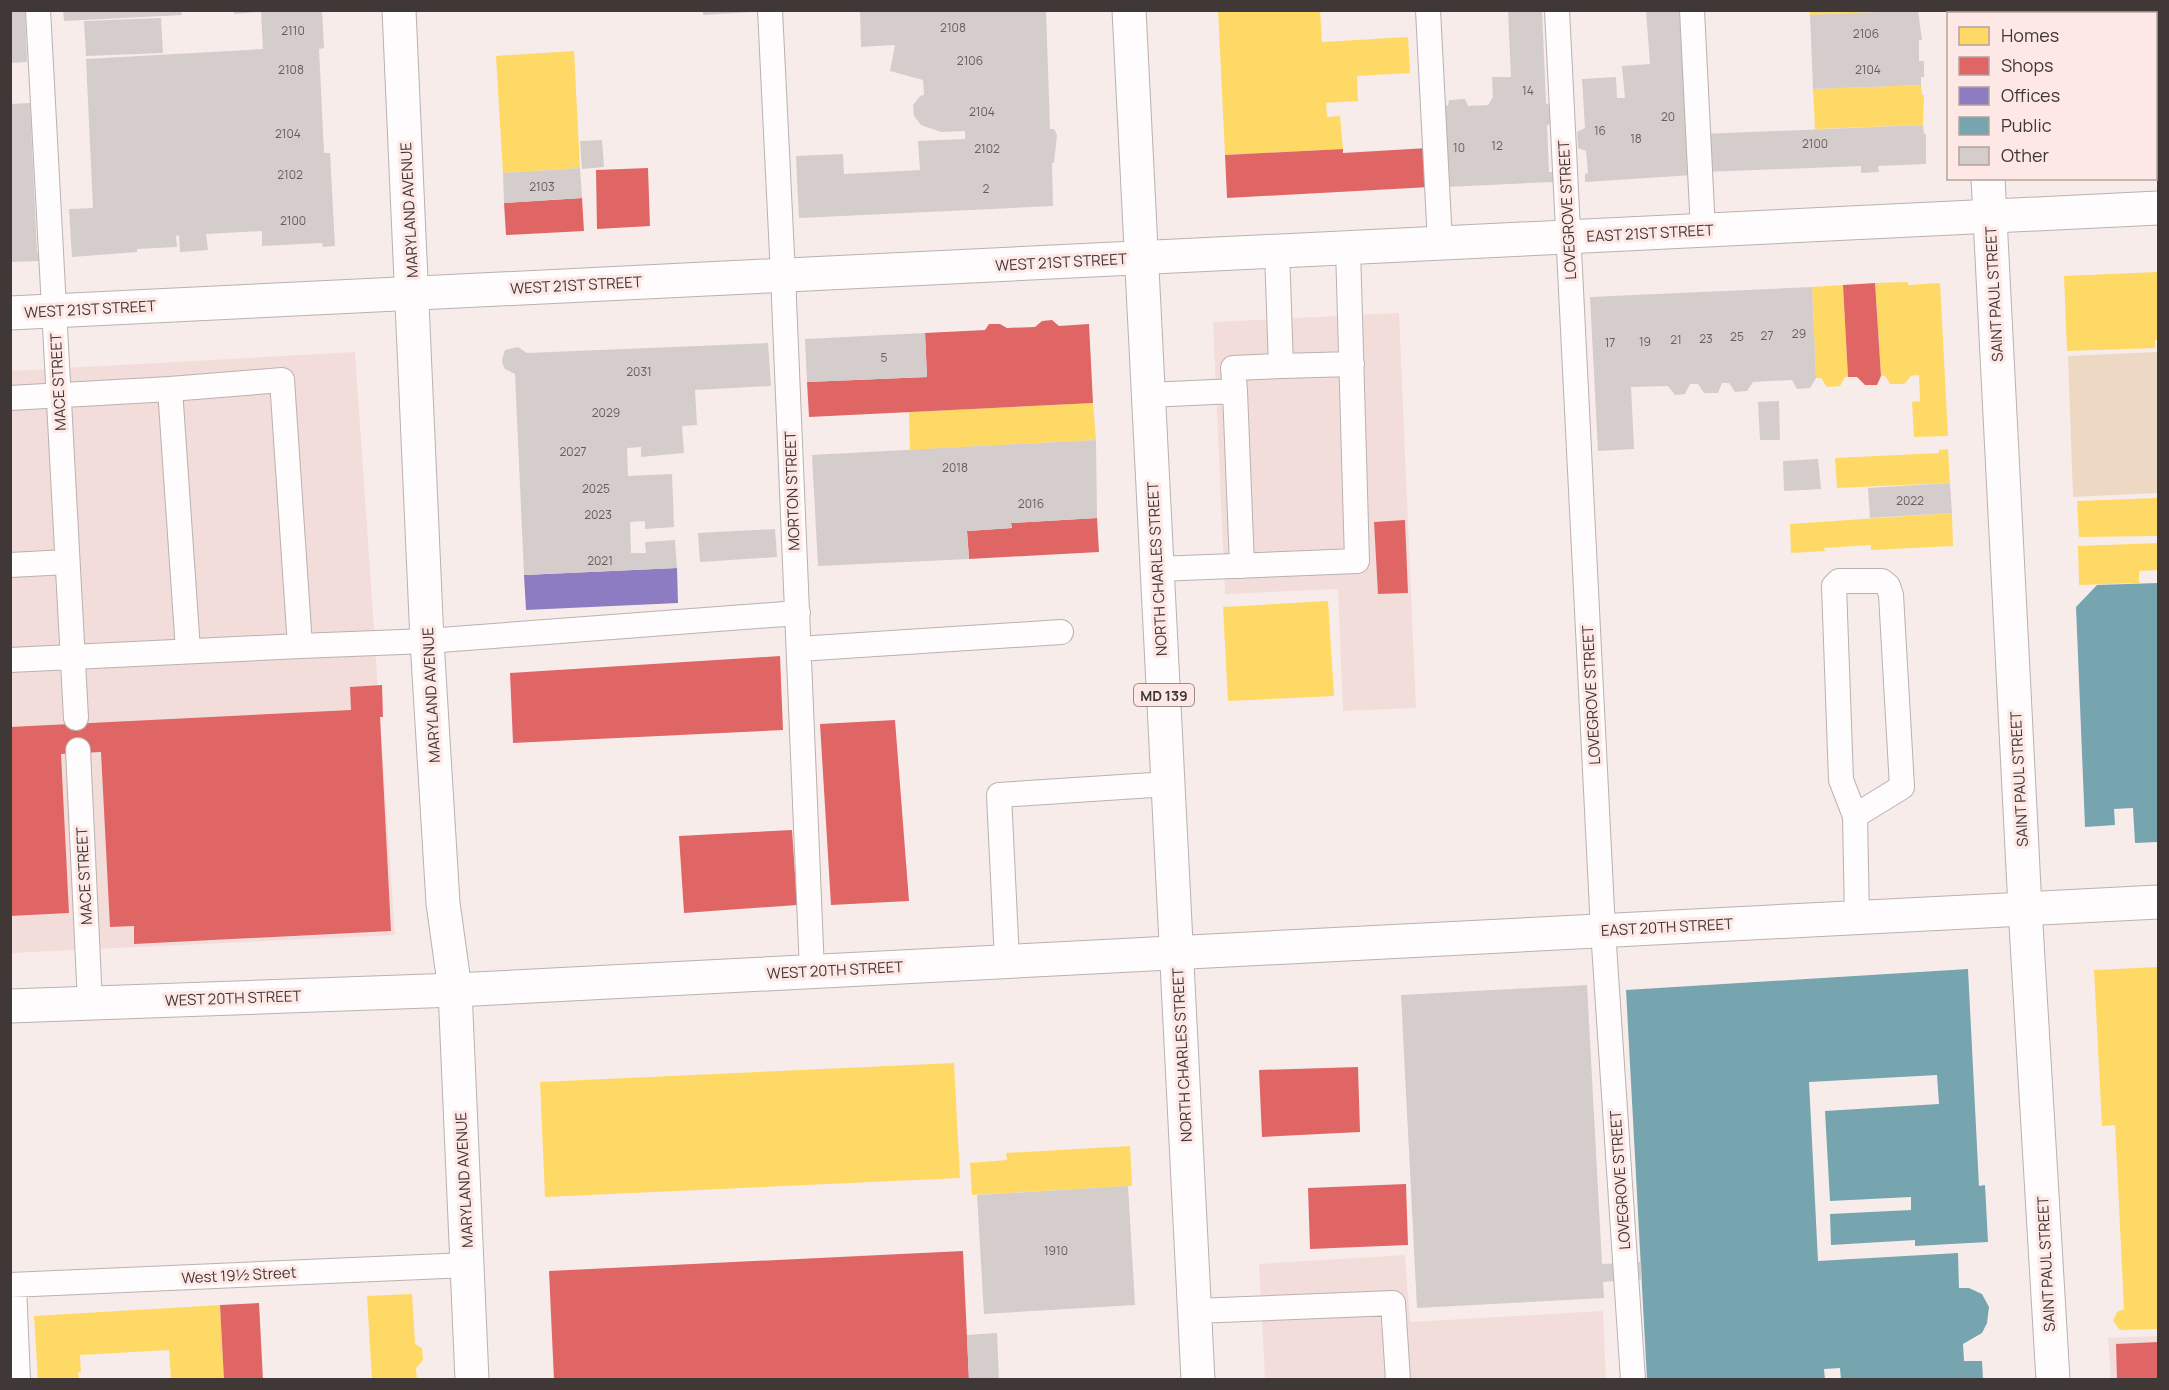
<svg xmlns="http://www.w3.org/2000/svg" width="2169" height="1390" font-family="Manrope,sans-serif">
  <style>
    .built { fill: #f3ddda }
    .green { fill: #edd8c4 }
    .homes { fill: #ffd966 }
    .shops { fill: #e06666 }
    .offices { fill: #8e7cc3 }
    .public { fill: #76a5af }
    .building { fill: #d5cccc }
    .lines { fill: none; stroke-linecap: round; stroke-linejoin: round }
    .service-casing { stroke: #bab1b0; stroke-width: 26 }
    .minor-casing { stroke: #bab1b0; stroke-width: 35 }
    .tertiary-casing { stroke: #bab1b0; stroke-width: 35 }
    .secondary-casing { stroke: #bab1b0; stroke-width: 35 }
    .primary-casing { stroke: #bab1b0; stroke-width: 35 }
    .service { stroke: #fefcfc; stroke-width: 24 }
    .minor { stroke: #fefcfc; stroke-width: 33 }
    .tertiary { stroke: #fefcfc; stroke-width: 33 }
    .secondary { stroke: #fefcfc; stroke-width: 33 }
    .primary { stroke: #fefcfc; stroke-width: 33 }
    .labels { text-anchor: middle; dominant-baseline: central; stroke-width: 6; stroke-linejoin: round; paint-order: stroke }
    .number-label { font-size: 12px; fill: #655d5c }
    .shield { fill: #fee8e5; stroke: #796d6a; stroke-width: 1.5 }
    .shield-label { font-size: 14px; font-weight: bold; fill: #403836 }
    .street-label { font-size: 15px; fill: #403836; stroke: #fee8e5 }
  </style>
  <rect width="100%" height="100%" fill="#f8eceb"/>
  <!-- built -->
  <path class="built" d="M 1399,313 L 1416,708 L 1343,711 L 1338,589 L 1225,594 L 1213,322 Z
    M 355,352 L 395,935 L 11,953 L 11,371 Z
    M 1405,1255 L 1410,1322 L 1603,1311 L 1606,1379 L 1265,1379 L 1259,1264 Z
    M 2158,1336 L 2158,1379 L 2111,1379 L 2108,1338 Z"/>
  <!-- green -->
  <path class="green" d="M 2158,352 L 2158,493 L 2073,497 L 2068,356 Z"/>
  <!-- homes -->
  <path class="homes" d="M 1218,10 L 1320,10 L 1322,42 L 1408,37 L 1410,73 L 1357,76 L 1358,101 L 1326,103 L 1327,117 L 1340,116 L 1343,149 L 1225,155 Z
    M 1810,10 L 1874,10 L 1874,12 L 1810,15 Z
    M 2056,10 L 2158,10 L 2158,152 L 2156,152 L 2156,14 L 2056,14 Z
    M 574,51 L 580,168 L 503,173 L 496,56 Z
    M 1921,85 L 1922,95 L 1924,95 L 1923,125 L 1815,129 L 1813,89 Z
    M 2158,272 L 2158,340 L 2155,340 L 2155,348 L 2067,351 L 2064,276 Z
    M 1908,282 L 1908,285 L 1940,283 L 1948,436 L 1914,437 L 1912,402 L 1920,401 L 1919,375 L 1911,376 L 1904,384 L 1890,384 L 1885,376 L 1881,376 L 1875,283 Z
    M 1843,285 L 1848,377 L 1845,377 L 1840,386 L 1827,387 L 1821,378 L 1816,378 L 1812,287 Z
    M 1093,403 L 1096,440 L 910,450 L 909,412 Z
    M 1948,449 L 1950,483 L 1837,488 L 1835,458 L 1939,453 L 1939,450 Z
    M 2158,498 L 2158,536 L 2079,537 L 2077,501 Z
    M 1952,513 L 1953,546 L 1871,550 L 1871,545 L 1824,548 L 1825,551 L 1791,553 L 1790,524 Z
    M 2158,543 L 2158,570 L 2139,571 L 2139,583 L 2079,585 L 2078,546 Z
    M 1328,601 L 1334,696 L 1228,701 L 1223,607 Z
    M 2158,967 L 2158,1329 L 2120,1330 L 2113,1321 L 2117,1312 L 2124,1309 L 2115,1125 L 2102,1126 L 2094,970 Z
    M 954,1063 L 960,1178 L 545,1197 L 540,1082 Z
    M 1130,1146 L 1132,1186 L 972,1195 L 970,1163 L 1007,1160 L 1006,1153 Z
    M 412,1294 L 415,1344 L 422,1348 L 423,1360 L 416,1368 L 417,1380 L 372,1380 L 367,1296 Z
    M 220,1305 L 224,1380 L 171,1380 L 169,1350 L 80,1355 L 81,1372 L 78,1372 L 79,1380 L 38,1380 L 34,1316 Z"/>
  <!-- shops -->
  <path class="shops" d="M 1428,148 L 1430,187 L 1227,198 L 1225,155 L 1343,149 L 1343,153 Z
    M 648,168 L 650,226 L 597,229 L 596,170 Z
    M 582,198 L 584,231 L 506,235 L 504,203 Z
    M 1875,283 L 1881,376 L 1877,385 L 1865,385 L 1857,377 L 1848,377 L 1843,285 Z
    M 1052,320 L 1059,326 L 1089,324 L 1093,403 L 809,417 L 807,382 L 927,377 L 925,333 L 985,330 L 989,324 L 1000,324 L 1007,328 L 1035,327 L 1042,321 Z
    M 1097,518 L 1099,552 L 969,559 L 967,531 L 1012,528 L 1011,523 Z
    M 1405,520 L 1408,593 L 1378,594 L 1374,522 Z
    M 780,656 L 783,730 L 513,743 L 510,673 Z
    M 382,685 L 383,717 L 380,717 L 391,931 L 134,944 L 134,926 L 110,927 L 101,752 L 61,754 L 69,913 L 10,916 L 10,727 L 351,710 L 350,687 Z
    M 895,720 L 909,901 L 831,905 L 820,724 Z
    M 792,830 L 797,905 L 684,913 L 679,836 Z
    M 1358,1067 L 1360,1132 L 1262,1137 L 1259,1070 Z
    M 1406,1184 L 1408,1245 L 1310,1249 L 1308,1188 Z
    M 963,1251 L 969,1380 L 554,1380 L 549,1271 Z
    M 259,1303 L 263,1380 L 224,1380 L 220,1305 Z
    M 2158,1342 L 2158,1380 L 2117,1380 L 2116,1344 Z"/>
  <!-- offices -->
  <path class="offices" d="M 677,568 L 678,603 L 526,610 L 524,575 Z"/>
  <!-- public -->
  <path class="public" d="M 2158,583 L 2158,842 L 2135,843 L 2133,808 L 2114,809 L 2115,825 L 2085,827 L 2076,607 L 2097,585 Z
    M 1968,969 L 1979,1186 L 1985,1185 L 1988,1242 L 1915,1246 L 1915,1240 L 1831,1245 L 1830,1214 L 1911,1210 L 1911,1197 L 1830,1201 L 1825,1111 L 1939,1104 L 1937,1075 L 1809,1082 L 1818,1261 L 1958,1253 L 1959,1288 L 1969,1288 L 1982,1294 L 1989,1307 L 1987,1323 L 1982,1333 L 1963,1344 L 1964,1361 L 1982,1361 L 1983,1380 L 1841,1380 L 1840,1368 L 1824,1369 L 1825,1380 L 1647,1380 L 1626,990 Z"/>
  <!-- building -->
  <path class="building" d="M 10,10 L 25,10 L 27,62 L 10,63 Z
    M 63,10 L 181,10 L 182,15 L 64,21 Z
    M 234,10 L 322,10 L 324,48 L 319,49 L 324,153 L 330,153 L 335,246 L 323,247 L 322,243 L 262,246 L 262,231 L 206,234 L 208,250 L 180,252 L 179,235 L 176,236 L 177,247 L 137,249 L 137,252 L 72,257 L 69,209 L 93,208 L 86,59 L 263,49 L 261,12 L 234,14 Z
    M 703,10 L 754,10 L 754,12 L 703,15 Z
    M 860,10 L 1046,10 L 1050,129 L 1054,129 L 1057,135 L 1054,163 L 1052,163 L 1053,206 L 799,218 L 796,156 L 843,154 L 844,174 L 920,170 L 918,141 L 965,139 L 965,131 L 941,132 L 921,125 L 914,116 L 913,105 L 920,96 L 924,95 L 923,80 L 890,71 L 895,45 L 861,47 Z
    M 1508,10 L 1542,10 L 1546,103 L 1553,107 L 1553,120 L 1547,126 L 1549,172 L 1553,172 L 1553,182 L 1446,187 L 1444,107 L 1448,105 L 1449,100 L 1465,99 L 1468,106 L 1488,105 L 1493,97 L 1492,77 L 1511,77 Z
    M 1646,10 L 1679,10 L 1689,168 L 1693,175 L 1585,182 L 1585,174 L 1588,173 L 1586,151 L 1578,148 L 1577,132 L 1585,128 L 1582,79 L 1616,77 L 1617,98 L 1625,98 L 1622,66 L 1650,64 Z
    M 1918,10 L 1922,40 L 1919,40 L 1919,61 L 1924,61 L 1924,77 L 1921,77 L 1921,85 L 1813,89 L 1810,15 Z
    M 161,18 L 163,53 L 86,56 L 84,21 Z
    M 30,103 L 37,252 L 40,252 L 41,261 L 10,262 L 10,104 Z
    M 1923,125 L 1924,134 L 1926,134 L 1926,164 L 1878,166 L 1879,172 L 1861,173 L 1861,166 L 1704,172 L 1703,134 Z
    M 602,140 L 604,167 L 582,169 L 580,141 Z
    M 580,168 L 582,198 L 504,203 L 503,173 Z
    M 1812,287 L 1816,378 L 1810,388 L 1797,389 L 1792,380 L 1753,382 L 1747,391 L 1735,392 L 1729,383 L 1722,383 L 1718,393 L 1704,393 L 1698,384 L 1690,384 L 1685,394 L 1675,395 L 1668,386 L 1631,387 L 1634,449 L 1598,451 L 1590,297 Z
    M 925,333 L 927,377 L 807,382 L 805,339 Z
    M 768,343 L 771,386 L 695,390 L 697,425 L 682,426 L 684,453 L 641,457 L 641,447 L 627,448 L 628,476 L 672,474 L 673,500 L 674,527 L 645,529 L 645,521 L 630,522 L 631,553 L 646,553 L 645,542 L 675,540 L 677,568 L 524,575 L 515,374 L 505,369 L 503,365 L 502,360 L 505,350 L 518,347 L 527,353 Z
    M 1779,401 L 1780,440 L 1760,440 L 1758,402 Z
    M 1096,440 L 1097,518 L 1011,523 L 1012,528 L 967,531 L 969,559 L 818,566 L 812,455 Z
    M 1818,459 L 1821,489 L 1784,491 L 1783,461 Z
    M 1950,483 L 1952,513 L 1870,518 L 1868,488 Z
    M 775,529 L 777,557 L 700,562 L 698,533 Z
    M 1587,985 L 1602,1264 L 1641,1262 L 1642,1279 L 1603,1282 L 1604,1298 L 1417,1308 L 1401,995 Z
    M 1128,1186 L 1135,1305 L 984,1314 L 977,1195 Z
    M 997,1333 L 999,1380 L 969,1380 L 967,1335 Z"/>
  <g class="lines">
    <!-- service casing -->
    <g class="service-casing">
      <path id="service" d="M 38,10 L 76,718
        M 770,10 L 783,275 L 812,971
        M 1428,10 L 1440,243
        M 1557,10 L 1603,930 L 1633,1380
        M 1692,10 L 1703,231
        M 1277,251 L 1281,366 L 1352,364
        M 170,389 L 188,650
        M 1235,391 L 1233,368 L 1281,366
        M 1148,395 L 1235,391 L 1242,566
        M 10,398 L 170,389 L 282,380 L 300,646 L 10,660
        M 10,565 L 67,562
        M 1157,569 L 1357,561 L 1348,248
        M 300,646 L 427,641 L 798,613
        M 799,649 L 1061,632
        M 78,750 L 90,1003
        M 1855,816 L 1902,787 L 1891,595 L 1888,586 L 1882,581 L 1839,581 L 1834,586 L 1841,780 L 1855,816 L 1857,917
        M 1007,961 L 999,795 L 1168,784
        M 10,1285 L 468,1265
        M 14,1285 L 18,1380
        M 1195,1311 L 1393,1303 L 1398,1380"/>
    </g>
    <!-- minor casing -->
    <g class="minor-casing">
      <path id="minor" d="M 10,1006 L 455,990 L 2158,902"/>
    </g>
    <!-- tertiary casing -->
    <g class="tertiary-casing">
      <path id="tertiary" d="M 10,313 L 2158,208"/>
    </g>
    <!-- secondary casing -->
    <g class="secondary-casing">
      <path id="secondary" d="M 399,10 L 427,641 L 443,903 L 455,990 L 472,1380"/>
    </g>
    <!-- primary casing -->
    <g class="primary-casing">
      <path id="primary" d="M 1129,10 L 1198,1380
        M 1980,10 L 1980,14
        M 1988,178 L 2025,908 L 2053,1380"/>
    </g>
    <!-- service -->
    <use href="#service" class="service"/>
    <!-- minor -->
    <use href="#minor" class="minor"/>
    <!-- tertiary -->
    <use href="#tertiary" class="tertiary"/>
    <!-- secondary -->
    <use href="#secondary" class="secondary"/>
    <!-- primary -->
    <use href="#primary" class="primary"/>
  </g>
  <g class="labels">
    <!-- number labels -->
    <g class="number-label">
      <text x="953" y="27">2108</text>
      <text x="293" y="30">2110</text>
      <text x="1866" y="33">2106</text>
      <text x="970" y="60">2106</text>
      <text x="291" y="69">2108</text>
      <text x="1868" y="69">2104</text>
      <text x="1528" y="90">14</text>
      <text x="982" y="111">2104</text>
      <text x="1668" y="116">20</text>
      <text x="1600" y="130">16</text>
      <text x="288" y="133">2104</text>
      <text x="1636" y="138">18</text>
      <text x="1815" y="143">2100</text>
      <text x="1497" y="145">12</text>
      <text x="1459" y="147">10</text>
      <text x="987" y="148">2102</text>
      <text x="290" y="174">2102</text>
      <text x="542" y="186">2103</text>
      <text x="986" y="188">2</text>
      <text x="293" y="220">2100</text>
      <text x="1799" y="333">29</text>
      <text x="1767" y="335">27</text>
      <text x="1737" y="336">25</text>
      <text x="1706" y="338">23</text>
      <text x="1676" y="339">21</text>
      <text x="1645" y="341">19</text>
      <text x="1610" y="342">17</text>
      <text x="884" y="357">5</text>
      <text x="639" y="371">2031</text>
      <text x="606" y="412">2029</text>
      <text x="573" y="451">2027</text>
      <text x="955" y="467">2018</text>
      <text x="596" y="488">2025</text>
      <text x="1910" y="500">2022</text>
      <text x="1031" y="503">2016</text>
      <text x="598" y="514">2023</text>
      <text x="600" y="560">2021</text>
      <text x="1056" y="1250">1910</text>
    </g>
    <!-- shield labels -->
    <rect class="shield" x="1134" y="684" width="60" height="22" rx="4.5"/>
    <g class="shield-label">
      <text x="1164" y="695">MD 139</text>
    </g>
    <!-- street labels -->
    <g class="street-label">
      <text transform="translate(409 210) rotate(-93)">MARYLAND AVENUE</text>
      <text transform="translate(1567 210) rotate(-93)">LOVEGROVE STREET</text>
      <text transform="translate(1650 233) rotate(-3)">EAST 21ST STREET</text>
      <text transform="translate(1061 262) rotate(-3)">WEST 21ST STREET</text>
      <text transform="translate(576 285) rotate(-3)">WEST 21ST STREET</text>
      <text transform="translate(1994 294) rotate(-93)">SAINT PAUL STREET</text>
      <text transform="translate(90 309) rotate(-3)">WEST 21ST STREET</text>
      <text transform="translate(58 382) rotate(-93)">MACE STREET</text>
      <text transform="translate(792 491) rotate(-92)">MORTON STREET</text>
      <text transform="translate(1157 569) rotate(-93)">NORTH CHARLES STREET</text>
      <text transform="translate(431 695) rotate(-93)">MARYLAND AVENUE</text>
      <text transform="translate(1591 695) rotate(-93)">LOVEGROVE STREET</text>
      <text transform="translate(2019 779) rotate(-93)">SAINT PAUL STREET</text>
      <text transform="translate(84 876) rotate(-93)">MACE STREET</text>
      <text transform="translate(1667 927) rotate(-3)">EAST 20TH STREET</text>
      <text transform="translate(835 970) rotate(-3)">WEST 20TH STREET</text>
      <text transform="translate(233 998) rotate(-2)">WEST 20TH STREET</text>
      <text transform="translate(1182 1055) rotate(-93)">NORTH CHARLES STREET</text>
      <text transform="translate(464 1180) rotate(-93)">MARYLAND AVENUE</text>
      <text transform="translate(1620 1180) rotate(-94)">LOVEGROVE STREET</text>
      <text transform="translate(2046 1264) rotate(-93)">SAINT PAUL STREET</text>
      <text transform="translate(239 1275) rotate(-3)">West 19½ Street</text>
    </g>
  </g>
  <!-- border -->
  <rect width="2169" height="1390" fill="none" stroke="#403836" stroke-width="24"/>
  <!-- legend -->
  <rect x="1947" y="12" width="210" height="168" fill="#fee8e5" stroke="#b2a29f" stroke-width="1.5"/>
  <rect x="1959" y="27" width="30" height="18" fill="#ffd966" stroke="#b2a29f" stroke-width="1.5"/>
  <text x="2001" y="42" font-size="18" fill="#403836">Homes</text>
  <rect x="1959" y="57" width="30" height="18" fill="#e06666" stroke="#b2a29f" stroke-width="1.5"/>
  <text x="2001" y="72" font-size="18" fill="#403836">Shops</text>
  <rect x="1959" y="87" width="30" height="18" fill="#8e7cc3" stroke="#b2a29f" stroke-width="1.5"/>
  <text x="2001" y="102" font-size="18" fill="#403836">Offices</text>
  <rect x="1959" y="117" width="30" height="18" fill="#76a5af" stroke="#b2a29f" stroke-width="1.5"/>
  <text x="2001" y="132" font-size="18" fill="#403836">Public</text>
  <rect x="1959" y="147" width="30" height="18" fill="#d5cccc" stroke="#b2a29f" stroke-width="1.5"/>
  <text x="2001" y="162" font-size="18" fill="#403836">Other</text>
</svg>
